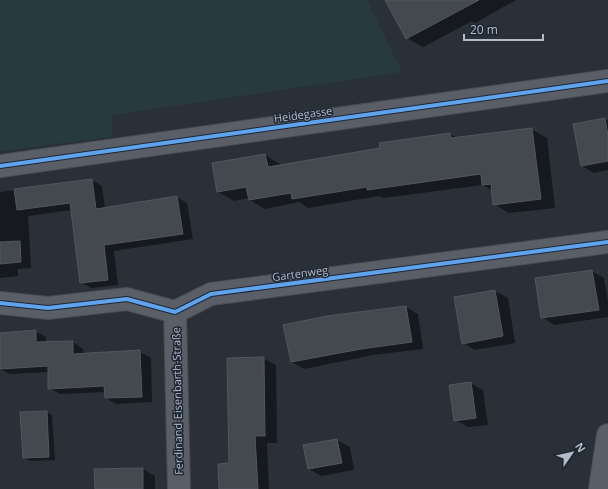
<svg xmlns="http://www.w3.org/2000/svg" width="608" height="489" font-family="'Open Sans',sans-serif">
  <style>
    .green { fill: #273a3e }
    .shadow { fill: #0007 }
    .building { fill: #444950; stroke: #52575f }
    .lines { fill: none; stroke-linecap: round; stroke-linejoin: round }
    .minor-casing { stroke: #484c53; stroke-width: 24 }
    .minor { stroke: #5a5e66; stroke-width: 22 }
    .cycleway-casing { stroke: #1d2633; stroke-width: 6 }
    .cycleway { stroke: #60a3ed; stroke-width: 4 }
    .labels { text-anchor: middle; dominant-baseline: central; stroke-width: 3; stroke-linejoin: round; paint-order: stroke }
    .street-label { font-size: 11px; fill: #b4bcc9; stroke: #1d2633 }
  </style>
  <rect width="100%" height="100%" fill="#2a3038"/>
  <!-- green -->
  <path class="green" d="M 0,0 L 367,0 L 402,72 L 112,115 L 112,137 L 0,151 Z"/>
  <!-- shadow -->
  <path class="shadow" d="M 386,0 L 516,0 L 475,23 L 472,21 L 423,47 L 407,38 Z
    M 605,119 L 608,121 L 608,170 L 594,173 L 582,166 Z
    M 531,129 L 547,138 L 555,208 L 509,213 L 494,204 L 492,190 L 482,185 L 384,198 L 379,196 L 308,208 L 299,202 L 265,209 L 250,200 L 249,198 L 234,201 L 218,192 L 213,164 L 265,155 L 280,164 L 281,166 L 381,149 L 380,144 L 450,134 L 457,138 Z
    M 92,180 L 102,186 L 105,208 L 177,197 L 187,203 L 193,239 L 114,251 L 118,285 L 91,288 L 81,282 L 72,210 L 28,216 L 31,268 L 18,269 L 18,276 L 0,278 L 0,192 Z
    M 592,271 L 604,278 L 608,301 L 608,317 L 554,325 L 542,317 Z
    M 495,291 L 508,298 L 515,343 L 475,350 L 463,343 L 455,298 Z
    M 406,307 L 418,314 L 423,349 L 373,355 L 304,369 L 292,362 L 327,317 Z
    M 35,331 L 46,337 L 46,343 L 73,342 L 83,349 L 84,354 L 140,352 L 151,358 L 152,402 L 116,404 L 106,398 L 106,392 L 60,394 L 49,388 L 49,372 L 10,374 L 0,369 L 0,334 Z
    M 263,358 L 276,365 L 277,443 L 267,443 L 269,489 L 220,489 L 230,464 Z
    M 470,383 L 483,390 L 488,425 L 468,427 L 455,420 Z
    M 46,412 L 52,415 L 55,460 L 30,461 L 24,458 Z
    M 337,440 L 350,447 L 354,470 L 321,476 L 309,469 L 304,446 Z
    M 143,469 L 155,476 L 155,489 L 96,489 Z"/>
  <!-- building -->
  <path class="building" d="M 385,0 L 479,0 L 406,39 Z
    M 605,118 L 608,136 L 608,161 L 581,166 L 573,124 Z
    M 532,128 L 541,199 L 493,205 L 491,184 L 482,185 L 481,174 L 367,190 L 367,187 L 292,199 L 291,193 L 249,200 L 246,187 L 217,192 L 212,163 L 265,154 L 268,167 L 380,148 L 379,143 L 450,133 L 451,138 Z
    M 92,179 L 96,209 L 177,196 L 183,234 L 104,245 L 108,280 L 80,283 L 70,203 L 17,210 L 14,189 Z
    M 20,241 L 21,262 L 0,264 L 0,242 Z
    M 592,270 L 599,310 L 541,318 L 535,278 Z
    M 495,290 L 503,336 L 462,344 L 454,297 Z
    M 406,306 L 412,342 L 361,349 L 291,362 L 283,325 L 327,316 Z
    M 36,330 L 36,342 L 73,341 L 73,354 L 140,350 L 142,397 L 105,398 L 104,386 L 48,389 L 48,366 L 0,369 L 0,333 Z
    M 264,357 L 265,436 L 255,436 L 258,489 L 219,489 L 218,464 L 229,463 L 227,358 Z
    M 471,382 L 476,418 L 454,421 L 449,385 Z
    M 47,411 L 49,457 L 23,458 L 20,412 Z
    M 337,439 L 342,463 L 308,469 L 303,445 Z
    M 143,468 L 143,489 L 95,489 L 94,469 Z"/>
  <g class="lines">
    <!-- minor casing -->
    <g class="minor-casing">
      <path id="minor" d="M 0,166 L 608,81
        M 0,303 L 48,308 L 127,299 L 175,312 L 211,294 L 608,242
        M 175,312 L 179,489
        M 600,489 L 608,435"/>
    </g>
    <!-- minor -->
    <use href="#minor" class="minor"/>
    <!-- cycleway casing -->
    <g class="cycleway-casing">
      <path id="cycleway" d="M 0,166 L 608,81
        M 0,303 L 48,308 L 127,299 L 175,312 L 211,294 L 608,242"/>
    </g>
    <!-- cycleway -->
    <use href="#cycleway" class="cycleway"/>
  </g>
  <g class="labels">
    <!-- street labels -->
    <g class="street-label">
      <text transform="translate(303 114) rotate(-8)">Heidegasse</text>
      <text transform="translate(300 273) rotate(-8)">Gartenweg</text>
      <text transform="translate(177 401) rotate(-91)">Ferdinand-Eisenbarth-Straße</text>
    </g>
  </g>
  <!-- north arrow -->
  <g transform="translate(572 453) rotate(56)" stroke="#1d2633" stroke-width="3" paint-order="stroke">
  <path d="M0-3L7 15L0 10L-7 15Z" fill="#b4bcc9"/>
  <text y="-6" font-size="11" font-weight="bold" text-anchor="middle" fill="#b4bcc9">N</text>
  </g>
  <!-- scale -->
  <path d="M464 34v6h79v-6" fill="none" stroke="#b4bcc9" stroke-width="2"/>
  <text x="470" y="34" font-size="12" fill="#b4bcc9" stroke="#1d2633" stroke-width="3" paint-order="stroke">20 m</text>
</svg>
